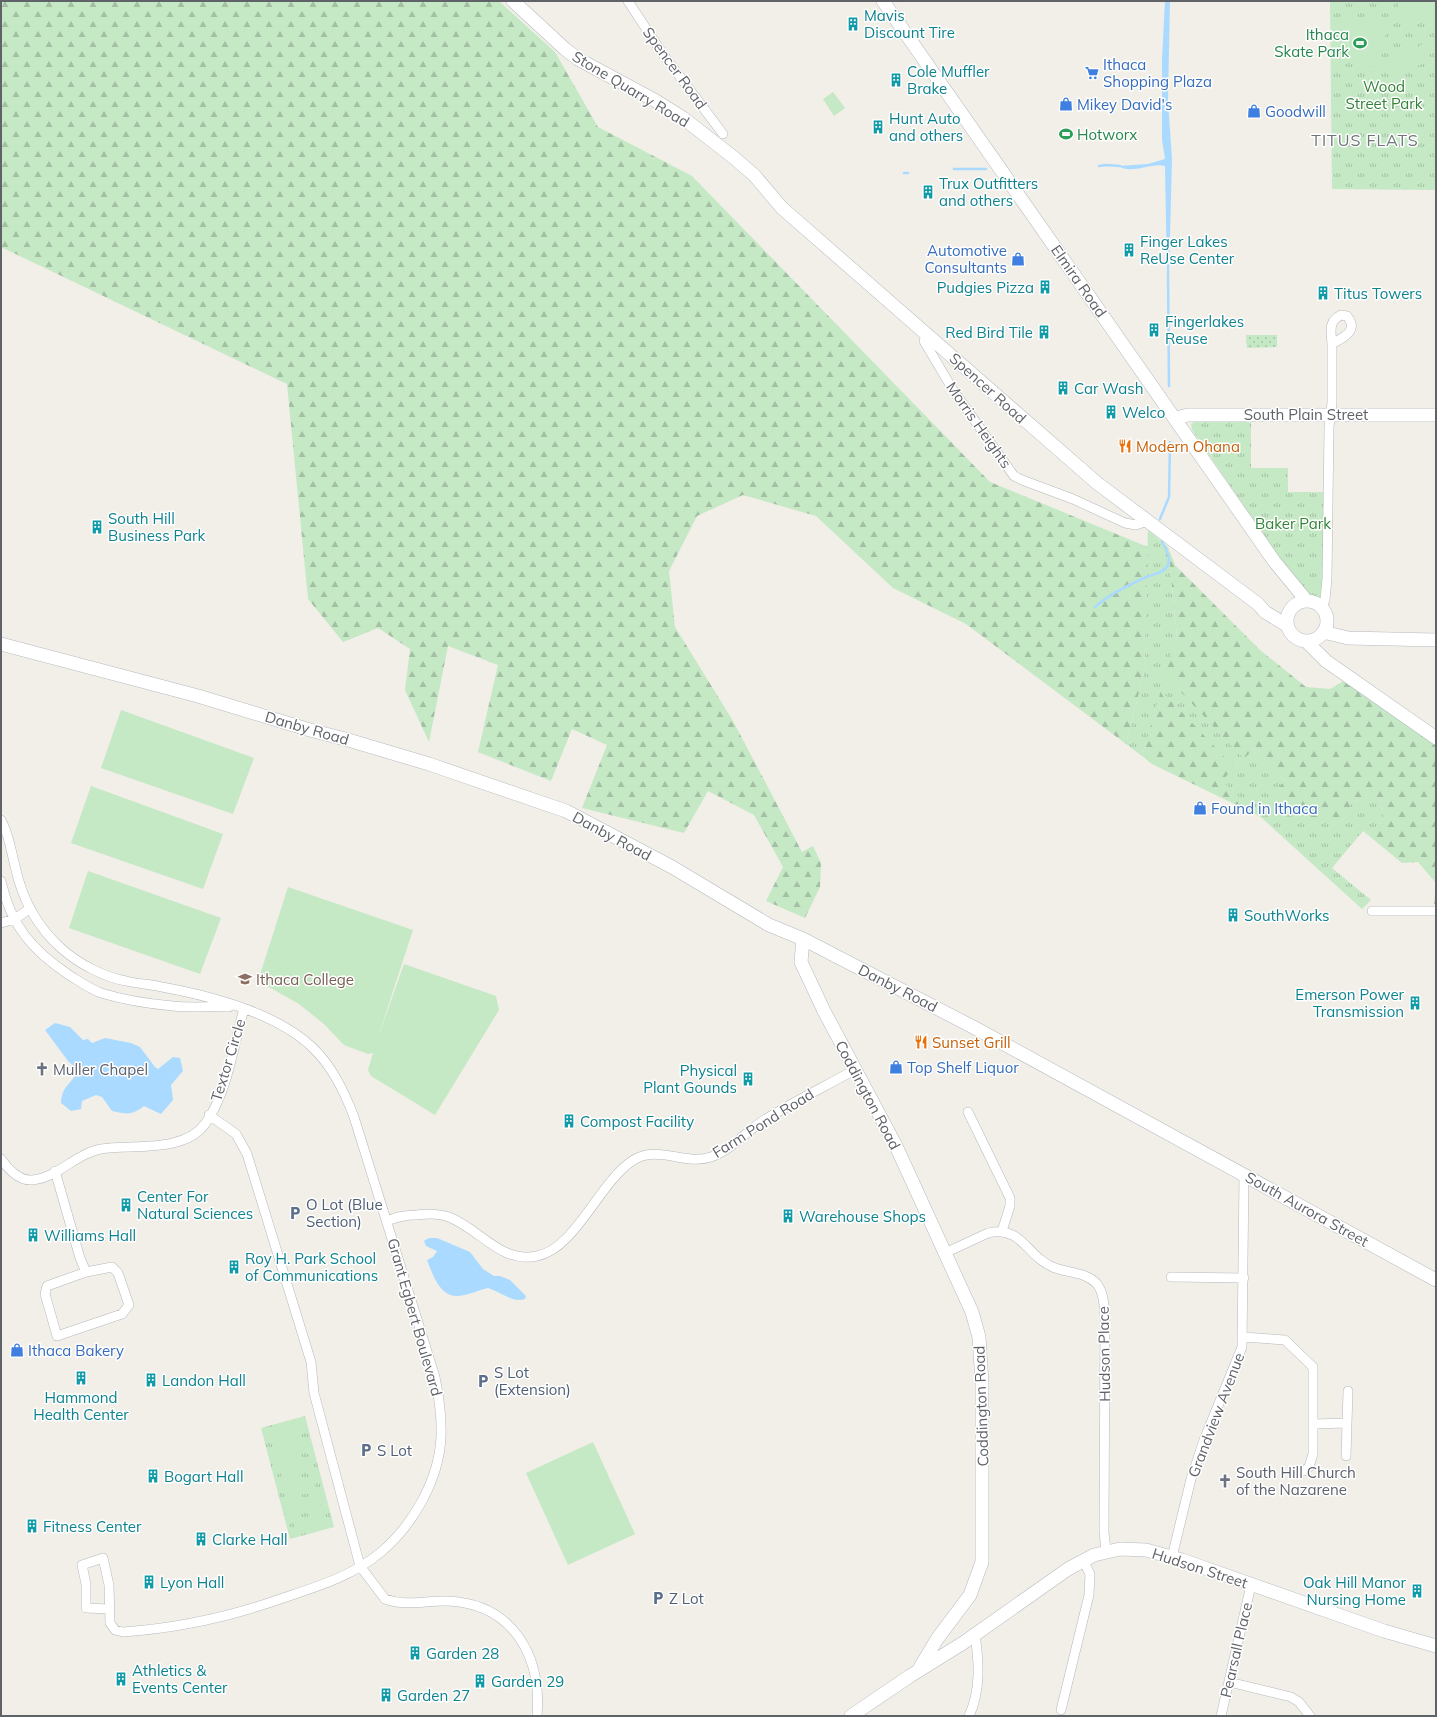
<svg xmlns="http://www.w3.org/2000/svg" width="1437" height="1717" font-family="Mulish,sans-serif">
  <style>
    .grass { fill: url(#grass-tufts) }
    .forest { fill: url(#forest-firs) }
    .garden { fill: url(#garden-dots) }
    .pitch { fill: #c5e8c5 }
    .water { fill: #aadaff }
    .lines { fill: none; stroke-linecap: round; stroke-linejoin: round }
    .stream { stroke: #aadaff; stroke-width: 2.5 }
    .street-casing { stroke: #b5b8bc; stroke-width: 10 }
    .secondary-casing { stroke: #b6babf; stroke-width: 14 }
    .street { stroke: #fff; stroke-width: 9 }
    .secondary { stroke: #fff; stroke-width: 13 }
    .labels { text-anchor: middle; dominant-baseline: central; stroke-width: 3; stroke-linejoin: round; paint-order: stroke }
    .culture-label { font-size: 15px; fill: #0d838f; stroke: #fff; text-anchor: start }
    .leisure-label { font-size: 15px; fill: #27864d; stroke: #fff; text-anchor: end }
    .shop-label { font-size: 15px; fill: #366cbe; stroke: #fff; text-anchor: start }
    .street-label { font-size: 15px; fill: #5f6368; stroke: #fff }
    .park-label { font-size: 15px; fill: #348238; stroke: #fff }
    .food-label { font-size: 15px; fill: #c56008; stroke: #fff; text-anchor: start }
    .education-label { font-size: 15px; fill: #785e54; stroke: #fff; text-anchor: start }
    .worship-label { font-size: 15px; fill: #5b616d; stroke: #fff; text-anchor: start }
    .service-label { font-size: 15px; fill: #4e5e75; stroke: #fff; text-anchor: start }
    .neighbourhood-label { font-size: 16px; letter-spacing: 1px; fill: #70757a; stroke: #fff }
  </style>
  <defs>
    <pattern id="grass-tufts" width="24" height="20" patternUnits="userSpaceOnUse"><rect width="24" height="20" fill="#c5e8c5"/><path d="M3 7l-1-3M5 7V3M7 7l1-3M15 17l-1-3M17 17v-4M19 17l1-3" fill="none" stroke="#a3c0a4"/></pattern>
    <pattern id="forest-firs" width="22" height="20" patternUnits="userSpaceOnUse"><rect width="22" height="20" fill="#c5e8c5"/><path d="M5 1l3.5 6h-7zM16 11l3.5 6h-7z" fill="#a3c0a4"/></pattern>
    <pattern id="garden-dots" width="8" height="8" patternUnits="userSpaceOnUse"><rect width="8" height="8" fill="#c5e8c5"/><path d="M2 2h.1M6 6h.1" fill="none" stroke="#a3c0a4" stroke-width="1.8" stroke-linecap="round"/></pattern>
  </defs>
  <rect width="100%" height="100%" fill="#f1efe8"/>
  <!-- grass -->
  <path class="grass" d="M 1330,1 L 1436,1 L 1436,190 L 1332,189 Z
    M 1196,421 L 1251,421 L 1251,468 L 1288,468 L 1288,492 L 1323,492 L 1323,582 L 1319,601 L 1303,592 L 1192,430 L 1191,424 Z
    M 1148,530 L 1168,547 L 1177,637 L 1166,676 L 1244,758 L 1254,748 L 1285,780 L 1275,792 L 1342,822 L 1352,803 L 1366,795 L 1382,801 L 1383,819 L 1368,835 L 1363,831 L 1332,868 L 1371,900 L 1362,909 L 1221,781 L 1233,767 L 1161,691 L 1142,756 L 1126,744 L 1144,673 Z
    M 305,1416 L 334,1527 L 290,1539 L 261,1428 Z"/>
  <!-- forest -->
  <path class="forest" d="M 1,1 L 499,1 L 555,52 L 598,127 L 692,176 L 990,482 L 1148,547 L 1144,673 L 1126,744 L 966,624 L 893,588 L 816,516 L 743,495 L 697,516 L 669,571 L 675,627 L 733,721 L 802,852 L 813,846 L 821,863 L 820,887 L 805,918 L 766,901 L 783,867 L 754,815 L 708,791 L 684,833 L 582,808 L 607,745 L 572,729 L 551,781 L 478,752 L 498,665 L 448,646 L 429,742 L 405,690 L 410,649 L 378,628 L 343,642 L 308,599 L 287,384 L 1,247 Z
    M 1168,547 L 1175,565 L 1260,650 L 1306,687 L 1330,689 L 1345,680 L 1436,743 L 1436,904 L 1434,904 L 1436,883 L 1418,862 L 1402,863 L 1368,835 L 1383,819 L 1382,801 L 1366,795 L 1352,803 L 1342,822 L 1310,818 L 1275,792 L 1285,780 L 1254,748 L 1244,759 L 1165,675 L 1177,637 Z
    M 1161,690 L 1234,767 L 1222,781 L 1261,817 L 1152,764 L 1142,756 Z"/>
  <!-- garden -->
  <path class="garden" d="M 1246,335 L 1277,335 L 1277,347 L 1247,348 Z"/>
  <!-- pitch -->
  <path class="pitch" d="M 1398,1 L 1436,1 L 1436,18 L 1398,18 Z
    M 1383,17 L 1387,19 L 1390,25 L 1390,29 L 1383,39 L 1375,59 L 1390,62 L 1423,44 L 1427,38 L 1435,42 L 1423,63 L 1408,71 L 1382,70 L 1363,64 L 1340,62 L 1338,56 L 1338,23 L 1342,20 Z
    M 833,92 L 845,108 L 834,116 L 823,99 Z
    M 121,710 L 254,758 L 233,814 L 101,768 Z
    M 91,786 L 223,834 L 203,889 L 71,843 Z
    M 88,871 L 221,918 L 200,974 L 69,928 Z
    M 288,887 L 413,930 L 377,1040 L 404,964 L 496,996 L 499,1010 L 435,1115 L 371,1076 L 368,1070 L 373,1053 L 368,1054 L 344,1045 L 324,1024 L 299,1004 L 258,981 Z
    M 298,1422 L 302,1435 L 273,1443 L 269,1429 Z
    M 303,1440 L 306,1453 L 277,1461 L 274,1447 Z
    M 593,1442 L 635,1534 L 568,1565 L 526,1473 Z
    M 307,1457 L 311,1471 L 282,1478 L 279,1465 Z
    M 313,1478 L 316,1491 L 287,1498 L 284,1485 Z
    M 317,1495 L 321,1509 L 292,1516 L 288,1503 Z
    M 322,1513 L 325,1526 L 296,1534 L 293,1520 Z"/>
  <!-- water -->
  <path class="water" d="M 1165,1 L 1170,1 L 1168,100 L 1172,159 L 1169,275 L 1167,274 L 1165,166 C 1151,162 1133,175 1118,166 L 1148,164 L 1165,159 L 1162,140 L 1162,59 Z
    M 55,1023 L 70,1027 L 83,1040 L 88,1039 L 92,1043 L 105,1038 L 131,1043 L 140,1047 L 155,1067 L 158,1069 L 173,1057 L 180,1058 L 183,1071 L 171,1085 L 173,1100 L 161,1114 L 144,1106 C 131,1116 127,1114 112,1111 L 102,1097 L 96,1095 L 82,1101 L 81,1109 L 71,1111 L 61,1103 C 62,1083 76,1082 77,1069 L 68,1061 L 45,1030 Z
    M 429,1238 L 437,1238 L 470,1252 L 483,1269 L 494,1276 L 500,1276 L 510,1280 L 526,1296 L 525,1299 C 512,1303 501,1292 488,1288 C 478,1290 465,1297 455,1296 C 438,1294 432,1272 427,1260 L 433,1257 L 437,1251 L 426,1246 L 424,1241 Z"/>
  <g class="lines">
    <!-- stream -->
    <path class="stream" d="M 1099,166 L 1106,165 L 1120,166
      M 954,169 L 986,169
      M 904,173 L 908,173
      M 1168,272 L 1169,386
      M 1160,519 L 1169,497 L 1170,442
      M 1095,607 C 1111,593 1130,584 1149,576 C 1155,574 1165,572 1168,565 C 1171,557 1165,548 1162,541"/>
    <!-- street casing -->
    <g class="street-casing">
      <path id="street" d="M 628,1 L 662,53 L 723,134
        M 1341,315 L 1347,316 C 1359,331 1344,337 1332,344 C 1331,332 1328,321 1341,315 Z
        M 927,333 L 924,341 L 953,390 L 1014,476 L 1022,480 L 1073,499 L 1125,523 L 1136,525 L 1147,521
        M 1322,607 L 1325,600 L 1327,579 L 1329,427 L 1332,403 L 1332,344
        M 1,820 C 9,834 11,851 15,866 C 22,899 36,926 62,949 C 79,964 104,977 126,981 C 138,984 150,984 162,987 C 211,996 275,1012 312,1047 C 332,1066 344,1091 354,1117 L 435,1377 C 439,1397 442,1416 441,1437 C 439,1480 413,1525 381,1552 C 353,1576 316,1587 283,1598 C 230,1617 179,1628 123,1632 L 115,1630 L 110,1623 L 109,1585 L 103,1558 L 82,1565 L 86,1584 L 86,1608 L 109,1609
        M 1,881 C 11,926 32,950 69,975 C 79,981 90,989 101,993 C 124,1000 150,1004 173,1006 C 192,1008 210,1006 229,1007
        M 1372,911 L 1436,911
        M 1,923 L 15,919 L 29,909
        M 968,1112 L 1010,1198 L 1010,1206 L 1002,1231
        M 209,1115 L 236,1134 L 247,1154 L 311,1362 L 314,1393 L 360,1566 L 385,1599 C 407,1607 426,1600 448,1601 C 513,1604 542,1656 537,1716
        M 1,1159 C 7,1168 19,1181 32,1180 C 57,1178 77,1153 101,1149 C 132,1144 184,1153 205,1124 C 228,1092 233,1046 244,1009
        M 55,1171 L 80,1258 L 86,1272
        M 387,1221 C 396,1217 406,1215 416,1215 C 427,1214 438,1213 449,1217 C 480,1229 501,1264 537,1256 C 575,1249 599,1183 632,1161 C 658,1144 684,1166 711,1157 C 732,1150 747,1130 766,1119 C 795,1101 826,1086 856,1069
        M 945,1253 L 988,1233 C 1023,1225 1027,1258 1055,1268 C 1069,1273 1086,1272 1097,1284 C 1104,1293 1104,1306 1105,1317 L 1104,1532 L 1106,1551
        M 112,1267 L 118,1273 L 129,1305 L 122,1314 L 57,1336 L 45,1294 L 47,1286 L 86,1272 Z
        M 1171,1277 L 1244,1278
        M 1243,1337 L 1285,1340 L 1313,1367 L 1313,1454 L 1309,1467 L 1304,1471
        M 1314,1424 L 1347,1423
        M 1346,1456 L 1348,1391
        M 1172,1557 L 1191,1479 L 1204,1440 L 1242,1347 L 1244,1175
        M 1229,1682 L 1291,1697 L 1299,1702 L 1310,1716
        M 1061,1710 L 1089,1595 L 1090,1574 L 1083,1560
        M 969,1716 C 981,1690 979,1662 975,1634
        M 1221,1716 L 1251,1585"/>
    </g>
    <!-- secondary casing -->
    <g class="secondary-casing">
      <path id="secondary" d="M 513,1 L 565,49 L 578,59 L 656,101 L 683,118 L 733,157 L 754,175 L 782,208 L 1097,483 L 1258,604 L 1265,612 L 1288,626
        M 883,1 L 1274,561 L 1306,600
        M 1176,418 L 1188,415 L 1436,415
        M1287 621a20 20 0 1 1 40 0a20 20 0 1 1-40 0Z
        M 1323,632 L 1348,638 L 1436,640
        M 1306,641 L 1326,661 L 1436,738
        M 1,644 L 198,696 L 310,730 L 345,739 L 429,764 L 566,811 L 672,867 L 769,925 L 803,939 L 975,1028 L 1436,1280
        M 803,939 L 801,962 L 824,1011 L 896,1146 L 972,1312 L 979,1337 L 982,1383 L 982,1562 L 970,1595 L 937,1639 L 918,1671
        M 851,1716 L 910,1676 L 963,1643 L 1068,1569 L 1094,1555 L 1120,1549 L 1146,1550 L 1182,1560 L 1384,1631 L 1436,1646"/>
    </g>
    <!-- street -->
    <use href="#street" class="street"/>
    <!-- secondary -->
    <use href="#secondary" class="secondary"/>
  </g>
  <!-- icons -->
  <defs>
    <g id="building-bare" transform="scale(1.08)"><path d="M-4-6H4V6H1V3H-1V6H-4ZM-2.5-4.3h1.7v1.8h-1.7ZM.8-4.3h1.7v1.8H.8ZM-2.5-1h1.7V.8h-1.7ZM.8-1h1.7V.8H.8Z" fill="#0f9aa8" stroke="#fff" stroke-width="2.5" paint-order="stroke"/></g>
    <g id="stadium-bare" transform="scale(1.08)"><path d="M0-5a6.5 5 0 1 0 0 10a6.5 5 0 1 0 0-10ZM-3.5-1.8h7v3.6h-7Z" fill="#2e9e5b" stroke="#fff" stroke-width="2.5" paint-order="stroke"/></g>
    <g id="supermarket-bare" transform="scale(1.08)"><path d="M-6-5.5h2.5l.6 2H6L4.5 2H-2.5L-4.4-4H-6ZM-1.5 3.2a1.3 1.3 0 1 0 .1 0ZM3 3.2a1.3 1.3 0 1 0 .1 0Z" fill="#3f7fe0" stroke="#fff" stroke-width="2.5" paint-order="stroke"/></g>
    <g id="shop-bare" transform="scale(1.08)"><path d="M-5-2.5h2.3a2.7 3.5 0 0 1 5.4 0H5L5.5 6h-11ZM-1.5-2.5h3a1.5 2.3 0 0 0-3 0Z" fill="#3f7fe0" stroke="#fff" stroke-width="2.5" paint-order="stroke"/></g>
    <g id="restaurant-bare" transform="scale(1.08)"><path d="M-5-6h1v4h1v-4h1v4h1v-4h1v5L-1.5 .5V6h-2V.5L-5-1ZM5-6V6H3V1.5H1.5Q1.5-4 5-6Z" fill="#e8710a" stroke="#fff" stroke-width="2.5" paint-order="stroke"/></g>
    <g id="university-bare" transform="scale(1.08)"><path d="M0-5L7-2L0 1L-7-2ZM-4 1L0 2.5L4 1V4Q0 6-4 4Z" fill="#8d6e63" stroke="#fff" stroke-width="2.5" paint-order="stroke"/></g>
    <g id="church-bare" transform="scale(1.08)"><path d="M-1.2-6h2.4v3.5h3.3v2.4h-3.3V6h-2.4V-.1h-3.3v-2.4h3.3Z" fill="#6b7280" stroke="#fff" stroke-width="2.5" paint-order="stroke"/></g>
    <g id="parking-bare" transform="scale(1.08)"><path d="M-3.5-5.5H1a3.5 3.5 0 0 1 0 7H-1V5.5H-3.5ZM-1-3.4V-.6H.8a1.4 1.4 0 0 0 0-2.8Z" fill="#5c6f8a" stroke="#fff" stroke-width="2.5" paint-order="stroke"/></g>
  </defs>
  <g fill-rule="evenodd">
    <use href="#building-bare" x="853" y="24"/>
    <use href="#stadium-bare" x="1360" y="43"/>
    <use href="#supermarket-bare" x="1092" y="73"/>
    <use href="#building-bare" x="896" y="80"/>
    <use href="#shop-bare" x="1066" y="104"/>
    <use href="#shop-bare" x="1254" y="111"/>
    <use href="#building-bare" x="878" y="127"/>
    <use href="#stadium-bare" x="1066" y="134"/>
    <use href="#building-bare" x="928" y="192"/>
    <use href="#building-bare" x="1129" y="250"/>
    <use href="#shop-bare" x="1018" y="259"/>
    <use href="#building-bare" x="1045" y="287"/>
    <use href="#building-bare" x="1323" y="293"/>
    <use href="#building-bare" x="1154" y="330"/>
    <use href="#building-bare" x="1044" y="332"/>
    <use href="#building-bare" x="1063" y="388"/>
    <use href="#building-bare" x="1111" y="412"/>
    <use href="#restaurant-bare" x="1125" y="446"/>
    <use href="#building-bare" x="97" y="527"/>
    <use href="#shop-bare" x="1200" y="808"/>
    <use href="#building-bare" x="1233" y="915"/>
    <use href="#university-bare" x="245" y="979"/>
    <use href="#building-bare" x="1415" y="1003"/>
    <use href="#restaurant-bare" x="921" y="1042"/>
    <use href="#shop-bare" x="896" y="1067"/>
    <use href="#church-bare" x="42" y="1069"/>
    <use href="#building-bare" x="748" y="1079"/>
    <use href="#building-bare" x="569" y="1121"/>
    <use href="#building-bare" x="126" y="1205"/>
    <use href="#parking-bare" x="295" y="1213"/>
    <use href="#building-bare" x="788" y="1216"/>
    <use href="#building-bare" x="33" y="1235"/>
    <use href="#building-bare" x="234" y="1267"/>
    <use href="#shop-bare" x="17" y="1350"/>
    <use href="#building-bare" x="81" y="1378"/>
    <use href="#building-bare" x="151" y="1380"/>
    <use href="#parking-bare" x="483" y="1381"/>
    <use href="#parking-bare" x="366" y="1450"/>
    <use href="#building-bare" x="153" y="1476"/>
    <use href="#church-bare" x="1225" y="1481"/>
    <use href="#building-bare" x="32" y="1526"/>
    <use href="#building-bare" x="201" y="1539"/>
    <use href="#building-bare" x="149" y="1582"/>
    <use href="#building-bare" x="1417" y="1591"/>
    <use href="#parking-bare" x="658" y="1598"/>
    <use href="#building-bare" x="415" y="1653"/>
    <use href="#building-bare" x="121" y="1679"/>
    <use href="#building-bare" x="480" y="1681"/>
    <use href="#building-bare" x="386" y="1695"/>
  </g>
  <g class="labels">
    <!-- culture labels -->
    <g class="culture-label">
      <text x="864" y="15">Mavis<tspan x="864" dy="17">Discount Tire</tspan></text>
      <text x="907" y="71">Cole Muffler<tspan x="907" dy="17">Brake</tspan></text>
      <text x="889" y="118">Hunt Auto<tspan x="889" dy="17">and others</tspan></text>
      <text x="939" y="183">Trux Outfitters<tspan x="939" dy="17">and others</tspan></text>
      <text x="1140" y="241">Finger Lakes<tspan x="1140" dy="17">ReUse Center</tspan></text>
      <text x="1034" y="287" text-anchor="end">Pudgies Pizza</text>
      <text x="1334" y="293">Titus Towers</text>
      <text x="1165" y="321">Fingerlakes<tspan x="1165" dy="17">Reuse</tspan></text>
      <text x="1033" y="332" text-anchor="end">Red Bird Tile</text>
      <text x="1074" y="388">Car Wash</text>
      <text x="1122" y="412">Welco</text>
      <text x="108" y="518">South Hill<tspan x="108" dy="17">Business Park</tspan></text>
      <text x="1244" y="915">SouthWorks</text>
      <text x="1404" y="994" text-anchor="end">Emerson Power<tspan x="1404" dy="17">Transmission</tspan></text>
      <text x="737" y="1070" text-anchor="end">Physical<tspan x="737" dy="17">Plant Gounds</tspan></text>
      <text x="580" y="1121">Compost Facility</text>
      <text x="137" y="1196">Center For<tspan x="137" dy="17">Natural Sciences</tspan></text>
      <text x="799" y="1216">Warehouse Shops</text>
      <text x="44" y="1235">Williams Hall</text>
      <text x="245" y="1258">Roy H. Park School<tspan x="245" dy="17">of Communications</tspan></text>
      <text x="162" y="1380">Landon Hall</text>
      <text x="81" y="1397" text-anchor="middle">Hammond<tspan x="81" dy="17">Health Center</tspan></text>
      <text x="164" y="1476">Bogart Hall</text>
      <text x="43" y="1526">Fitness Center</text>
      <text x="212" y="1539">Clarke Hall</text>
      <text x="160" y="1582">Lyon Hall</text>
      <text x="1406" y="1582" text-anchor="end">Oak Hill Manor<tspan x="1406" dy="17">Nursing Home</tspan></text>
      <text x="426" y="1653">Garden 28</text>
      <text x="132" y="1670">Athletics &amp;<tspan x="132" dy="17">Events Center</tspan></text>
      <text x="491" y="1681">Garden 29</text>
      <text x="397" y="1695">Garden 27</text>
    </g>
    <!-- leisure labels -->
    <g class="leisure-label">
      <text x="1349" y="34">Ithaca<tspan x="1349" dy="17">Skate Park</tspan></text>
      <text x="1077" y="134" text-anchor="start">Hotworx</text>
    </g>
    <!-- shop labels -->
    <g class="shop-label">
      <text x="1103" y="64">Ithaca<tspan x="1103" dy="17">Shopping Plaza</tspan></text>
      <text x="1077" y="104">Mikey David's</text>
      <text x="1265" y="111">Goodwill</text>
      <text x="1007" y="250" text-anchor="end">Automotive<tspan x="1007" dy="17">Consultants</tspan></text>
      <text x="1211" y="808">Found in Ithaca</text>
      <text x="907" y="1067">Top Shelf Liquor</text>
      <text x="28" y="1350">Ithaca Bakery</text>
    </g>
    <!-- street labels -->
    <g class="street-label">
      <text transform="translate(675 68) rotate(54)">Spencer Road</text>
      <text transform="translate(631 89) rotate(31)">Stone Quarry Road</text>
      <text transform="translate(1079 281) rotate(55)">Elmira Road</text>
      <text transform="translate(988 388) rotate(42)">Spencer Road</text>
      <text x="1306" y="414">South Plain Street</text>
      <text transform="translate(979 425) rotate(55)">Morris Heights</text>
      <text transform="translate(307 728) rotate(16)">Danby Road</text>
      <text transform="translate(612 836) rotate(28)">Danby Road</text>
      <text transform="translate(898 988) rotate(27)">Danby Road</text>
      <text transform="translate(228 1060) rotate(-73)">Textor Circle</text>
      <text transform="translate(868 1095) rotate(62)">Coddington Road</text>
      <text transform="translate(763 1123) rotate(-32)">Farm Pond Road</text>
      <text transform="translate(1307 1209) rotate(29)">South Aurora Street</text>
      <text transform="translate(415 1317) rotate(74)">Grant Egbert Boulevard</text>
      <text transform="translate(1104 1354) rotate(-91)">Hudson Place</text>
      <text transform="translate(981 1406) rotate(-92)">Coddington Road</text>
      <text transform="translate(1216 1415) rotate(-69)">Grandview Avenue</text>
      <text transform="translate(1200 1568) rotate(18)">Hudson Street</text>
      <text transform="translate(1236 1650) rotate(-77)">Pearsall Place</text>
    </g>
    <!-- park labels -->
    <g class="park-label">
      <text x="1384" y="86">Wood<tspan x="1384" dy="17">Street Park</tspan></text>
      <text x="1293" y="523">Baker Park</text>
    </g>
    <!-- food labels -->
    <g class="food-label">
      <text x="1136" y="446">Modern Ohana</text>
      <text x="932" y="1042">Sunset Grill</text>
    </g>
    <!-- education labels -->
    <g class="education-label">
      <text x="256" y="979">Ithaca College</text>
    </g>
    <!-- worship labels -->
    <g class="worship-label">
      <text x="53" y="1069">Muller Chapel</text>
      <text x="1236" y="1472">South Hill Church<tspan x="1236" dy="17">of the Nazarene</tspan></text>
    </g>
    <!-- service labels -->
    <g class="service-label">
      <text x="306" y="1204">O Lot (Blue<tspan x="306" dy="17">Section)</tspan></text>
      <text x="494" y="1372">S Lot<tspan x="494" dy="17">(Extension)</tspan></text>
      <text x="377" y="1450">S Lot</text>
      <text x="669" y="1598">Z Lot</text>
    </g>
    <!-- neighbourhood labels -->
    <g class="neighbourhood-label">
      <text x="1365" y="140">TITUS FLATS</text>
    </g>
  </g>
  <!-- border -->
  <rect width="1437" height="1717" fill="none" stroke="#5f6368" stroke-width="4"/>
</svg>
